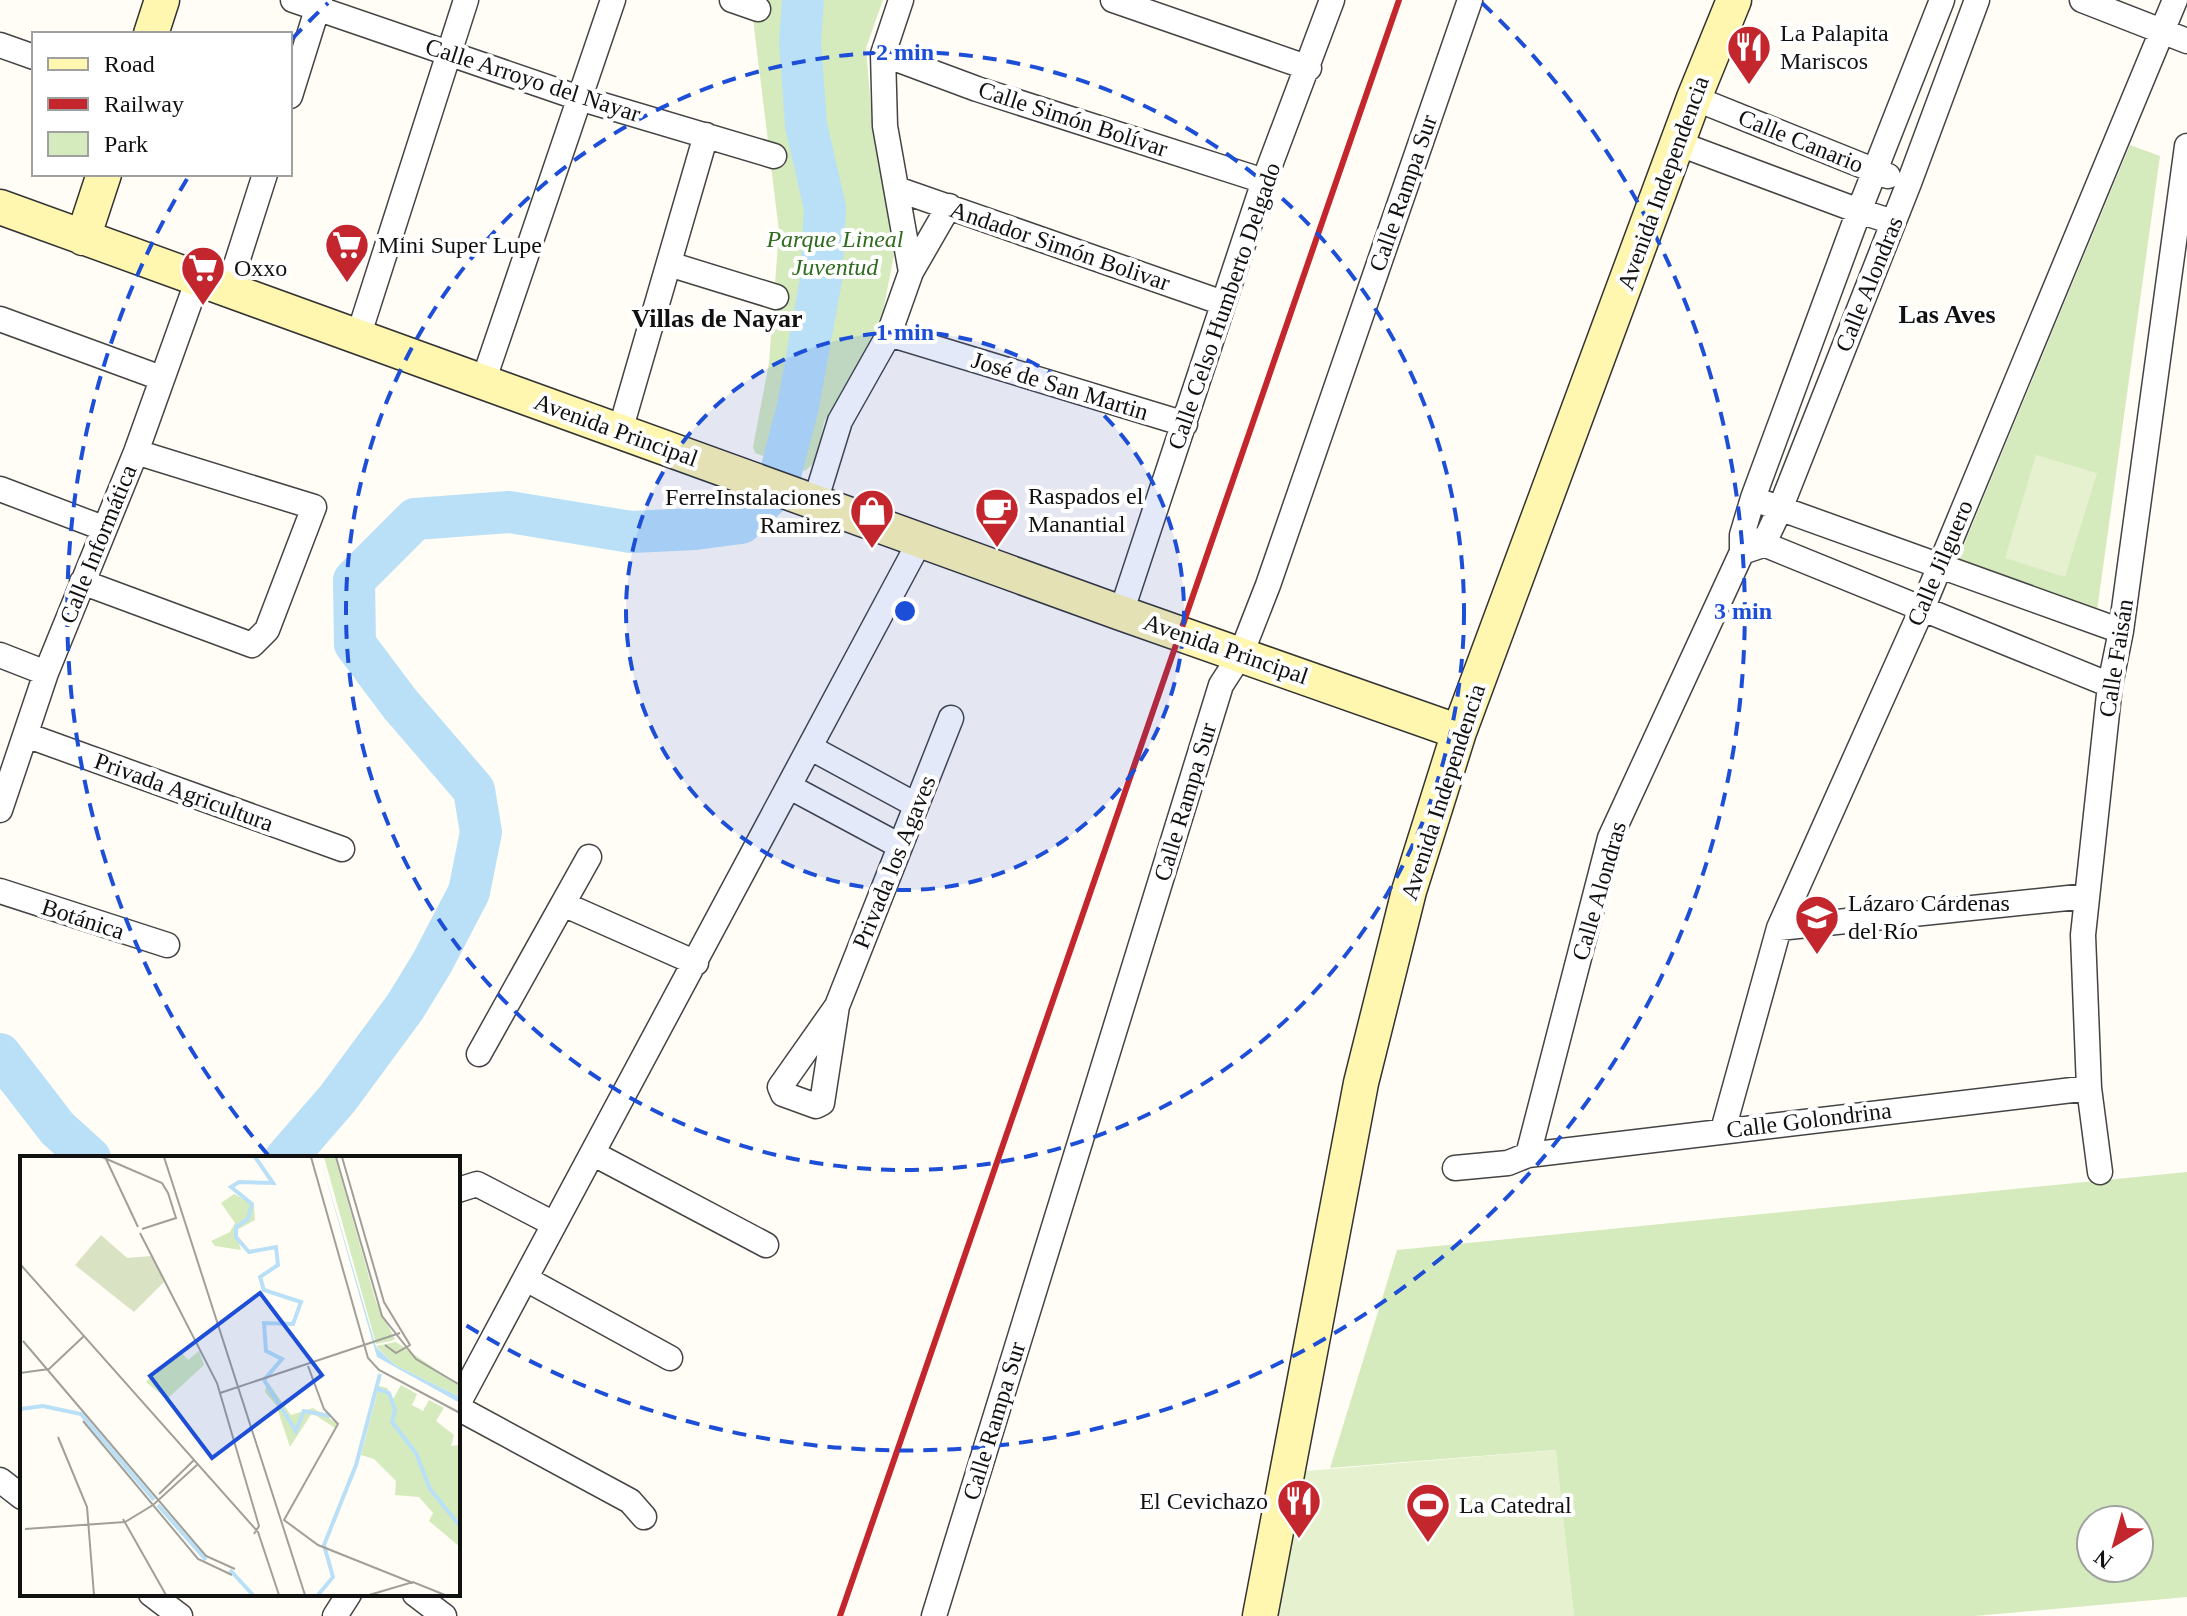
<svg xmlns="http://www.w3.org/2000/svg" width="2187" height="1616" font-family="Georgia,serif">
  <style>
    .green { fill: #d5ebbd; fill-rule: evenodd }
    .pitch { fill: #e6f2cf }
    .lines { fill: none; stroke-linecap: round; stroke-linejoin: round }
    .river { stroke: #b9e0f7; stroke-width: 42 }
    .street-casing { stroke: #444; stroke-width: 27 }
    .secondary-casing { stroke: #333; stroke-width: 37 }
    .street { stroke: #fff; stroke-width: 24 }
    .secondary { stroke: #fff6b0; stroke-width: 34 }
    .rail { stroke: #c4262e; stroke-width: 6 }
    .ring { fill: none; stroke: #1d4ed8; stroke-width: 4; stroke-dasharray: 14 10 }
    .labels { text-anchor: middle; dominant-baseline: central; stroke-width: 8; stroke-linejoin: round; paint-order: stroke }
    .poi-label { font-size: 24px; fill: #111; stroke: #fff; text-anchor: start }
    .street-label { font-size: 24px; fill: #111; stroke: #fff }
    .park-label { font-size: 24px; font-style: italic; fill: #2f6b1f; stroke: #fff }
    .neighbourhood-label { font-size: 26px; font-weight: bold; fill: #111; stroke: #fff }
    .inset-river { fill: none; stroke: #b9e0f7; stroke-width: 4 }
    .inset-road { fill: none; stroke: #a09f9a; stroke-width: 2 }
    .view { fill: #1d4ed8; fill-opacity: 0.15; stroke: #1d4ed8; stroke-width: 4 }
    .inset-edge { fill: none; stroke: #111; stroke-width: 4 }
    .centre { fill: #1d4ed8; stroke: #fff; stroke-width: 4 }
    .ring-label { font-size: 24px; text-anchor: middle; font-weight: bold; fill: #1d4ed8; stroke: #fff; stroke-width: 8; stroke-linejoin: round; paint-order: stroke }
  </style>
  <rect width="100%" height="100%" fill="#fffdf5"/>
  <!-- green -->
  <path class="green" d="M 757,0 L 883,0 L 866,48 L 872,121 L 886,183 L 894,255 L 883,311 L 867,349 L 824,422 L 817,460 L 805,471 L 755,453 L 753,447 L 769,363 L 779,231 L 753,19 Z
    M 2130,145 L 2160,156 L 2097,611 L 1958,559 Z
    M 2187,1172 L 2187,1597 L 1975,1616 L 1574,1616 L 1555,1450 L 1330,1468 L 1397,1250 ZM 2091,1520 L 2139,1520 L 2139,1568 L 2091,1568 Z"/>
  <!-- pitch -->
  <path class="pitch" d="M 2036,455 L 2097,473 L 2065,577 L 2005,558 Z
    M 1556,1450 L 1574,1616 L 1276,1616 L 1306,1471 Z"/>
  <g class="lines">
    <!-- river -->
    <path class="river" d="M 0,1054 L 57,1128 L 90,1158
      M 286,1158 L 338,1098 L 405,1007 L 432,963 L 469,892 L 481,832 L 474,790 L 400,704 L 355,644 L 354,580 L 415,519 L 509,512 L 631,532 L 695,529 L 741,523 L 777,487 L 798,406 L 821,280 L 825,208 L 806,125 L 800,41 L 803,0"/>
    <!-- street casing -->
    <g class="street-casing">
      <path id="street" d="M 293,0 L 579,98 L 774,156
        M 732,0 L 758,9
        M 1113,0 L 1309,68
        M 2082,0 L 2187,41
        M 0,45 L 34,57
        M 883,54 L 977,89 L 1264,181
        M 290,96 L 320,0
        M 1694,98 L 1888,176
        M 1677,143 L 1859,211 L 1893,222
        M 897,189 L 1223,303
        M 669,264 L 776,297
        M 911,272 L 949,206
        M 228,290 L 265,174
        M 0,319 L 161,378
        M 889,334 L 1185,424
        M 358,337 L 466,0
        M 483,382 L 613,0
        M 620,431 L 706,135
        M 0,489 L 103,528
        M 815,502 L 840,421 L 889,334 L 911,272 L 885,126 L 883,54 L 901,0
        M 1765,503 L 2121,631
        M 1751,539 L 2110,685
        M 1742,552 L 1763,545 L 1780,509 L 1909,183 L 1977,0
        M 82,582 L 252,645 L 267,630 L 314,507 L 136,452
        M 1121,613 L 1264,181 L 1332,0
        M 0,655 L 46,673
        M 26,735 L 342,849
        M 811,748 L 916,805
        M 790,787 L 900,846
        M 0,810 L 46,673 L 136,452 L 198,279
        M 0,891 L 167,945
        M 563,904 L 696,963
        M 1779,928 L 2087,896
        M 837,1006 L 822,1103 L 816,1106 L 783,1094 L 780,1087 L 837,1006 L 951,718
        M 479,1054 L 589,857
        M 1723,1130 L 1779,928 L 1922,609 L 2175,0
        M 594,1154 L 766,1245
        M 1528,1155 L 1610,838 L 1742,552 L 1742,535 L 1753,498 L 1859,211 L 1942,0
        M 1455,1168 L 1508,1163 L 1528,1155 L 2089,1088
        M 2100,1172 L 2089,1088 L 2083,935 L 2110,685 L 2121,631 L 2187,146
        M 458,1190 L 477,1184 L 554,1224
        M 526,1279 L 670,1358
        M 458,1404 L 921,539
        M 458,1408 L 630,1501 L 644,1517
        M 0,1480 L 22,1497
        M 151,1594 L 180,1616
        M 415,1594 L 444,1616
        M 335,1616 L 349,1594
        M 934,1616 L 1221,685 L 1241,654 L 1268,585 L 1470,0"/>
    </g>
    <!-- secondary casing -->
    <g class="secondary-casing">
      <path id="secondary" d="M 151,34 L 162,0
        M 0,207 L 1121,613 L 1459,732
        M 83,238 L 104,174
        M 1260,1616 L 1361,1083 L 1409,891 L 1459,732 L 1694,98 L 1734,0"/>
    </g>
    <!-- street -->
    <use href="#street" class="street"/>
    <!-- secondary -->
    <use href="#secondary" class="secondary"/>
    <!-- rail -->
    <path class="rail" d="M 840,1616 L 1399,0"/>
  </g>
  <!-- distance rings -->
  <circle cx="905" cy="611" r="279" fill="#1d4ed8" fill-opacity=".12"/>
  <g class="ring">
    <circle cx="905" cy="611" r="279"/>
    <circle cx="905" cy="611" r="559"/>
    <path d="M268 1155A838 838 0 0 1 187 179M292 39A838 838 0 0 1 328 3M1482 3A838 838 0 0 1 461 1322"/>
  </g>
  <!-- icons -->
  <defs>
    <g id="restaurant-pin" transform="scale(2.3)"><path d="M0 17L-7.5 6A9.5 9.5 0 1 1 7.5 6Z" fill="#c4262e" stroke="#fff"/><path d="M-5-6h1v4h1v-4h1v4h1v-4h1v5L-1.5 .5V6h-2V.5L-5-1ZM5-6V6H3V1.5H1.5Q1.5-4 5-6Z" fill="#fff"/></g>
    <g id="supermarket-pin" transform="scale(2.3)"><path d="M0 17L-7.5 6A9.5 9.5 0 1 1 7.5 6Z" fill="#c4262e" stroke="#fff"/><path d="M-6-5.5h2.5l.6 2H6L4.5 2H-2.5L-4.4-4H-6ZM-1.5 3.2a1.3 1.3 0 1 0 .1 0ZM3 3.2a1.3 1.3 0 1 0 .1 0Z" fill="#fff"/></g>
    <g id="cafe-pin" transform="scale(2.3)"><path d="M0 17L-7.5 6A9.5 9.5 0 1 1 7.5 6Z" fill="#c4262e" stroke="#fff"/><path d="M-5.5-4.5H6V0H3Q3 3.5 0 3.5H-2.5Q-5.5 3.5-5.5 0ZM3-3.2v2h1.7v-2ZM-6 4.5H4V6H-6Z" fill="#fff"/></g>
    <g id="shop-pin" transform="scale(2.3)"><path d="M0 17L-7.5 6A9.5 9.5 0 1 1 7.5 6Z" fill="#c4262e" stroke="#fff"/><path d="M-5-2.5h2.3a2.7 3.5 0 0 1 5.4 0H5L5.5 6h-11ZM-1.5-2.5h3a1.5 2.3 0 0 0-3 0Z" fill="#fff"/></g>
    <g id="school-pin" transform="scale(2.3)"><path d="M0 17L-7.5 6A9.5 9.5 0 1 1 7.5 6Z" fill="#c4262e" stroke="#fff"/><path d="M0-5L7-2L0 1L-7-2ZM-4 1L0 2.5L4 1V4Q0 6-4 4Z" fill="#fff"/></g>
    <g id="stadium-pin" transform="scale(2.3)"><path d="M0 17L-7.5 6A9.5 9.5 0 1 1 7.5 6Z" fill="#c4262e" stroke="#fff"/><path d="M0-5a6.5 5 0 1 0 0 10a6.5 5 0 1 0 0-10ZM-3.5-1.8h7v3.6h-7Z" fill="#fff"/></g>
  </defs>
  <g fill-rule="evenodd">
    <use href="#restaurant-pin" x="1749" y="47"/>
    <use href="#supermarket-pin" x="347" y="245"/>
    <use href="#supermarket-pin" x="203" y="268"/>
    <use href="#cafe-pin" x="997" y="510"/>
    <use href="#shop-pin" x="872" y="511"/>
    <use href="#school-pin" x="1817" y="917"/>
    <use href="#restaurant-pin" x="1299" y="1501"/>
    <use href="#stadium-pin" x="1428" y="1505"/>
  </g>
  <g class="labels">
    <!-- poi labels -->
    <g class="poi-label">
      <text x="1780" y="33">La Palapita<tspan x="1780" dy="28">Mariscos</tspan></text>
      <text x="378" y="245">Mini Super Lupe</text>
      <text x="234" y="268">Oxxo</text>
      <text x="1028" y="496">Raspados el<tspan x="1028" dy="28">Manantial</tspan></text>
      <text x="841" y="497" text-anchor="end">FerreInstalaciones<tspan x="841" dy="28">Ramirez</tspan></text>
      <text x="1848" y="903">Lázaro Cárdenas<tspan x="1848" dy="28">del Río</tspan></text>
      <text x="1268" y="1501" text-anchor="end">El Cevichazo</text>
      <text x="1459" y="1505">La Catedral</text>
    </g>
    <!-- street labels -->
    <g class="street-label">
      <text transform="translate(533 80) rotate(18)">Calle Arroyo del Nayar</text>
      <text transform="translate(1073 119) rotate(18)">Calle Simón Bolívar</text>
      <text transform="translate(1801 141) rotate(22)">Calle Canario</text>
      <text transform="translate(1663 183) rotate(-70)">Avenida Independencia</text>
      <text transform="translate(1403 193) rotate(-71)">Calle Rampa Sur</text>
      <text transform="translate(1060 246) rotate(19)">Andador Simón Bolivar</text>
      <text transform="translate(1869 284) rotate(-68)">Calle Alondras</text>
      <text transform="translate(1224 306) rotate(-71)">Calle Celso Humberto Delgado</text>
      <text transform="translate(1060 386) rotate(17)">José de San Martin</text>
      <text transform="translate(616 430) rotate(20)">Avenida Principal</text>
      <text transform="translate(98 544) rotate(-68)">Calle Informática</text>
      <text transform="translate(1940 563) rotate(-67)">Calle Jilguero</text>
      <text transform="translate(1226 649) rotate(19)">Avenida Principal</text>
      <text transform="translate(2116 658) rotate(-81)">Calle Faisán</text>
      <text transform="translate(184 792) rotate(20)">Privada Agricultura</text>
      <text transform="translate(1443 792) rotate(-72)">Avenida Independencia</text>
      <text transform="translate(1185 802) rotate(-73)">Calle Rampa Sur</text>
      <text transform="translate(894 862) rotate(-68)">Privada los Agaves</text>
      <text transform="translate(1599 891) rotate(-74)">Calle Alondras</text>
      <text transform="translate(83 919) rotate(18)">Botánica</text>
      <text transform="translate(1809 1120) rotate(-7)">Calle Golondrina</text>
      <text transform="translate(994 1421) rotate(-73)">Calle Rampa Sur</text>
    </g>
    <!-- park labels -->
    <g class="park-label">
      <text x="835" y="239">Parque Lineal<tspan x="835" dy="28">Juventud</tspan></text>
    </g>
    <!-- neighbourhood labels -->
    <g class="neighbourhood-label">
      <text x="1947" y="314">Las Aves</text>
      <text x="717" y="318">Villas de Nayar</text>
    </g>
  </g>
  <!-- overview -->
  <g transform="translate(20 1156)">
    <rect width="440" height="440" fill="#fffdf5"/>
    <path d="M 304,1 L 315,1 L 356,146 L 375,183 L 371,185 L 356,188 ZM 214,38 L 234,49 L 235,64 L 215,75 L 221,94 L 195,90 L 191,85 L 210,76 L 215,67 L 201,47 ZM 376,186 L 440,230 L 440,241 L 375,209 L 356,190 ZM 160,195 L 168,204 L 179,195 L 184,209 L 147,243 L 126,226 ZM 247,225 L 271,259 L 293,252 L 318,268 L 315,272 L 292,257 L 270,291 L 256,249 L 245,236 ZM 381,229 L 397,238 L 392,249 L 403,255 L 409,244 L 424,252 L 416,265 L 434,279 L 431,290 L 440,289 L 440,391 L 409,365 L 413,357 L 399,341 L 375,339 L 376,325 L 354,303 L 341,299 L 359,230 L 367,232 L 373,243 Z" fill="#d5ebbd"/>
    <path d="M 81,79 L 107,102 L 131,100 L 145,125 L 114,156 L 55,109 Z" fill="#d9e3c4"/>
    <path d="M 300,1 L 356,191 L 375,209 L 440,241 L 440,247 L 357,201 Z" fill="#b9e0f7"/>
    <path class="inset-river" d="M 235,1 L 253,27 L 219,26 L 211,31 L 232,48 L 228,63 L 216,71 L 216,81 L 229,96 L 256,91 L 258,109 L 240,121 L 244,134 L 281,146 L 273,168 L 244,167 L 246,195 L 262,203 L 244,224 L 276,275 L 284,255 L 310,260M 358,233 L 369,237 L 375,254 L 372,266 L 396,297 L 410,333 L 440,370M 0,253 L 23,250 L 61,258 L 134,344M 138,349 L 186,404M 210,414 L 233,439M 298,439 L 313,421 L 304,389 L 336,309 L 360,218"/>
    <path class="inset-road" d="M 82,1 L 142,27 L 148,37 L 156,62 L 122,73M 144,1 L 285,439M 291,1 L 348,202 L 359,214 L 440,257M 316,1 L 362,160 L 396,203 L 440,229M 322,1 L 364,146 L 390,189 L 376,197 L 365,189M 86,3 L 118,71M 120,77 L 197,227 L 239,370 L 234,378M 0,108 L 238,376 L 259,439M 3,185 L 186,400 L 215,413M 288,210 L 304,253 L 318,268 L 264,364 L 298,389 L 393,427M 0,217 L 29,213 L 64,180M 200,237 L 380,177M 63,265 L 178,403 L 212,419M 38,281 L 67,351 L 74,439M 139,338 L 174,304M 103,363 L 146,439M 5,373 L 105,366 L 133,349 L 178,308M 349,439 L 393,426 L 425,439"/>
    <path class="view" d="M 240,137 L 302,219 L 192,302 L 130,220 Z"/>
    <rect width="440" height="440" class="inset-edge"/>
  </g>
  <circle cx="905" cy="611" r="12" class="centre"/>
  <g class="ring-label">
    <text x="905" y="60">2 min</text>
    <text x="905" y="340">1 min</text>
    <text x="1743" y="619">3 min</text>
  </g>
  <!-- legend -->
  <rect x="32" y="32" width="260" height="144" fill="#ffffff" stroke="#a0a0a0" stroke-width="2"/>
  <rect x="48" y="58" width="40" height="12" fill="#fff6b0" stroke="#a0a0a0" stroke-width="2"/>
  <text x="104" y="72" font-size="24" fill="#111111">Road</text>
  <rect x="48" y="98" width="40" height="12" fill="#c4262e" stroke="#a0a0a0" stroke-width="2"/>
  <text x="104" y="112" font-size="24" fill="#111111">Railway</text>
  <rect x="48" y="132" width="40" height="24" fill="#d5ebbd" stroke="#a0a0a0" stroke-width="2"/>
  <text x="104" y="152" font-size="24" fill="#111111">Park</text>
  <!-- north arrow -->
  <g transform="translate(2115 1544) rotate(217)"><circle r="38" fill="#ffffff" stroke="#a0a0a0" stroke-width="2"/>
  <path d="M0-6L14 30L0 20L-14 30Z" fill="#c4262e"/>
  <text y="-12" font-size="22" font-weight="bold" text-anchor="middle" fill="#111111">N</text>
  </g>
</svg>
